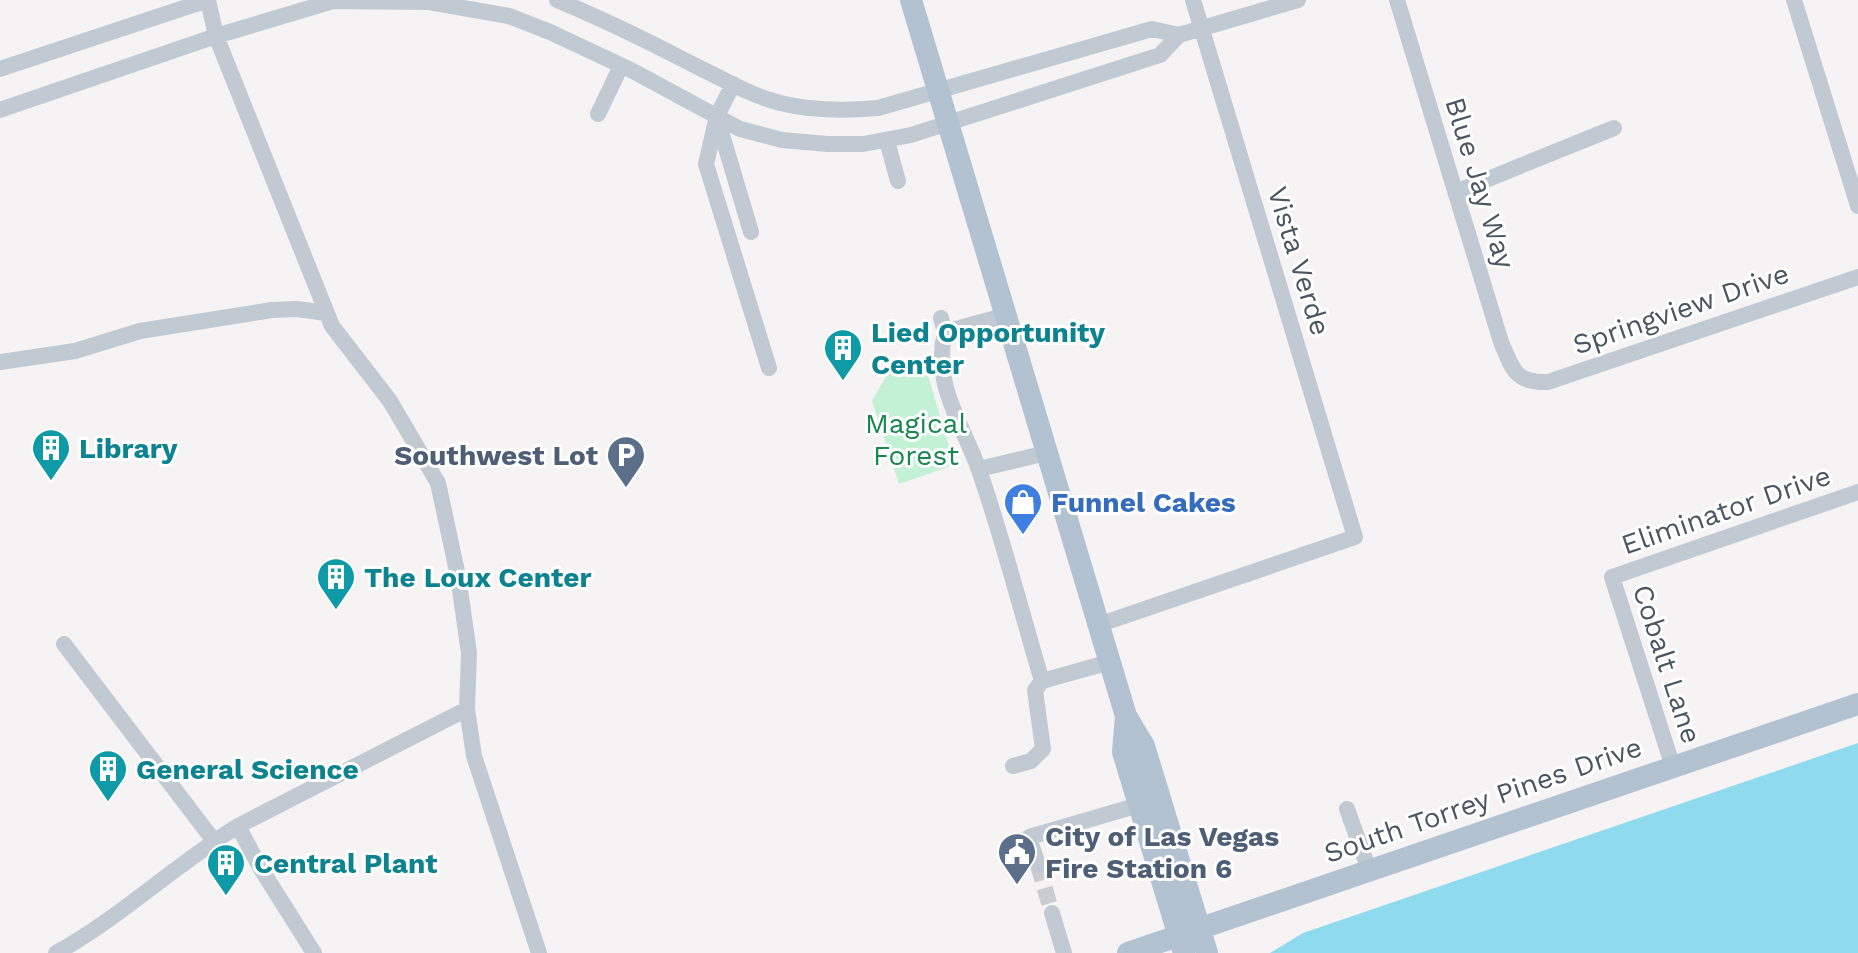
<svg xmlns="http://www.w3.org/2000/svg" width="1858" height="953" font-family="'Work Sans',sans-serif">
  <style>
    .green { fill: #c3f1d5 }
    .water { fill: #90daee }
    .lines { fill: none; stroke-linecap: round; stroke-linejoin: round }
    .minor-tunnel { stroke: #caccce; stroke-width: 16; stroke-dasharray: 16 8; stroke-linecap: butt }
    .minor { stroke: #c1cad2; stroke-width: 16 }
    .major { stroke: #b3c2d1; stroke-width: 22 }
    .labels { text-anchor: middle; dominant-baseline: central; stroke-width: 6; stroke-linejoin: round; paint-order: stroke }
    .street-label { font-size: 28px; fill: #4a5661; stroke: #fff }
    .culture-label { font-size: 28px; font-weight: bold; fill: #0d838f; stroke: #fff; text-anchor: start }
    .park-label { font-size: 28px; fill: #17864f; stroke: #fff }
    .service-label { font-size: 28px; font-weight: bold; fill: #4e5e75; stroke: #fff; text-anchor: end }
    .shop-label { font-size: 28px; font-weight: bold; fill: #366cbe; stroke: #fff; text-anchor: start }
  </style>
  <rect width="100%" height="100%" fill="#f5f3f3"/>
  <!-- green -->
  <path class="green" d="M 924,362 L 953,460 L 948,467 L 899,484 L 872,401 L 888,373 Z"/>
  <!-- water -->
  <path class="water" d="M 1858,743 L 1858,953 L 1270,953 L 1303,933 Z"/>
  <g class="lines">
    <!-- minor-tunnel -->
    <path class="minor-tunnel" d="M 1038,865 L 1052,913"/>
    <!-- minor -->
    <path class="minor" d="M 557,0 C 603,19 646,40 690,63 C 719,77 749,95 780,103 C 813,111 845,111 878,108 L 1152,29 L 1179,35
      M 1397,0 L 1501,342 C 1513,370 1515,383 1548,382 L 1858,277
      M 1794,0 L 1858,206
      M 0,69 L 208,0 L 216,36 L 332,326 L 390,401 L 438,483 L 458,576 L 469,653 L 467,709 L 474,756 L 539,953
      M 733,84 L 717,116 L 706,164 L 769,368
      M 0,110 L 216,36 L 333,1 L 429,2 L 509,16 L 550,32 L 633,71 L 740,129 L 782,140 L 828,144 L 863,144 L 911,135 L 1160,55 L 1179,35 L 1298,0
      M 598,114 L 621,66
      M 717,118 L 751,232
      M 887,141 L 898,181
      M 1456,192 L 1614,128
      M 941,318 L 945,332 L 1007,315
      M 945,332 C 932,385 962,422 979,470 C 1003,539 1021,611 1042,681 L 1110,662
      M 0,362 L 75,351 L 140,331 L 272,310 L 297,309 L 326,313
      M 979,469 L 1046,453
      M 1098,625 L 1355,537 L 1193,0
      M 64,644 L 214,841
      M 1013,766 L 1031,761 L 1043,749 L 1035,690 L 1042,681
      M 1673,767 L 1612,577 L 1858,492
      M 1347,809 L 1369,870
      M 238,826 L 261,869 L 314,953
      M 1038,865 L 1029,837 L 1139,805
      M 1052,913 L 1064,953
      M 56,953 C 121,917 175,865 238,826 L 467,709"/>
    <!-- major -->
    <path class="major" d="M 911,0 L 1126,716 L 1144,746 L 1207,953
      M 1126,716 L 1123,752 L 1184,953
      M 1128,953 L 1858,704"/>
  </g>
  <!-- icons -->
  <defs>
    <g id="building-pin" transform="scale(2)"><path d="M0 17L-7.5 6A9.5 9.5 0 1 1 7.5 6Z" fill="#0f9aa8" stroke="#fff"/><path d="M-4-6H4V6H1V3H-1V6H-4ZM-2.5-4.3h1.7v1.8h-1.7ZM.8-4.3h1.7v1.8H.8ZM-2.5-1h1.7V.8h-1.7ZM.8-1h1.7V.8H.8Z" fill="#fff"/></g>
    <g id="parking-pin" transform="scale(2)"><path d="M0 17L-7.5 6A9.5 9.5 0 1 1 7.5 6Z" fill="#5c6f8a" stroke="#fff"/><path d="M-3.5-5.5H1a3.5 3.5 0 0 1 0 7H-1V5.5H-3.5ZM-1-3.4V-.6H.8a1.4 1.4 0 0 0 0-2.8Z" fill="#fff"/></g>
    <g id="shop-pin" transform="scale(2)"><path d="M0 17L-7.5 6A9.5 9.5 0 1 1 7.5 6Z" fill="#3f7fe0" stroke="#fff"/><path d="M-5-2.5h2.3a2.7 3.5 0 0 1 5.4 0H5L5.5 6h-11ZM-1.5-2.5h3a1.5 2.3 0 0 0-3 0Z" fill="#fff"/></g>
    <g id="civic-pin" transform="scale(2)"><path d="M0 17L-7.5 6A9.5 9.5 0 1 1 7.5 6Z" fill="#5c6f8a" stroke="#fff"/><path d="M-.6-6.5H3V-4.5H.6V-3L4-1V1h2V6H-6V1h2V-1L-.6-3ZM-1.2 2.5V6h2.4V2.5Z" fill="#fff"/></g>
  </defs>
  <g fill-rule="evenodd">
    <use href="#building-pin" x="843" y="348"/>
    <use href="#building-pin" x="51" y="448"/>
    <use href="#parking-pin" x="626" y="455"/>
    <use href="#shop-pin" x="1023" y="502"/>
    <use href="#building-pin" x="336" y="577"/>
    <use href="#building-pin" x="108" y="769"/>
    <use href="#civic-pin" x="1017" y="852"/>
    <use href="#building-pin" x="226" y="863"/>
  </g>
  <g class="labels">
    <!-- street labels -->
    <g class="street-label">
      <text transform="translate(1480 183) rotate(73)">Blue Jay Way</text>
      <text transform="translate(1299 261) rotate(73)">Vista Verde</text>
      <text transform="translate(1681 309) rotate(-19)">Springview Drive</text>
      <text transform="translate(1726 510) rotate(-19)">Eliminator Drive</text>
      <text transform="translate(1667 664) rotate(72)">Cobalt Lane</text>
      <text transform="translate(1483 800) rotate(-19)">South Torrey Pines Drive</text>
    </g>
    <!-- culture labels -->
    <g class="culture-label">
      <text x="871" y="332">Lied Opportunity<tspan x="871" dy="32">Center</tspan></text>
      <text x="79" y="448">Library</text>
      <text x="364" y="577">The Loux Center</text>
      <text x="136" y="769">General Science</text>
      <text x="254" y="863">Central Plant</text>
    </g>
    <!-- park labels -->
    <g class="park-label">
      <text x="916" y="423">Magical<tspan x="916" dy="32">Forest</tspan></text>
    </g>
    <!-- service labels -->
    <g class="service-label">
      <text x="598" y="455">Southwest Lot</text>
      <text x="1045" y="836" text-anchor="start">City of Las Vegas<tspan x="1045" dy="32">Fire Station 6</tspan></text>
    </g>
    <!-- shop labels -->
    <g class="shop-label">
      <text x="1051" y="502">Funnel Cakes</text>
    </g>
  </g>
</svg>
